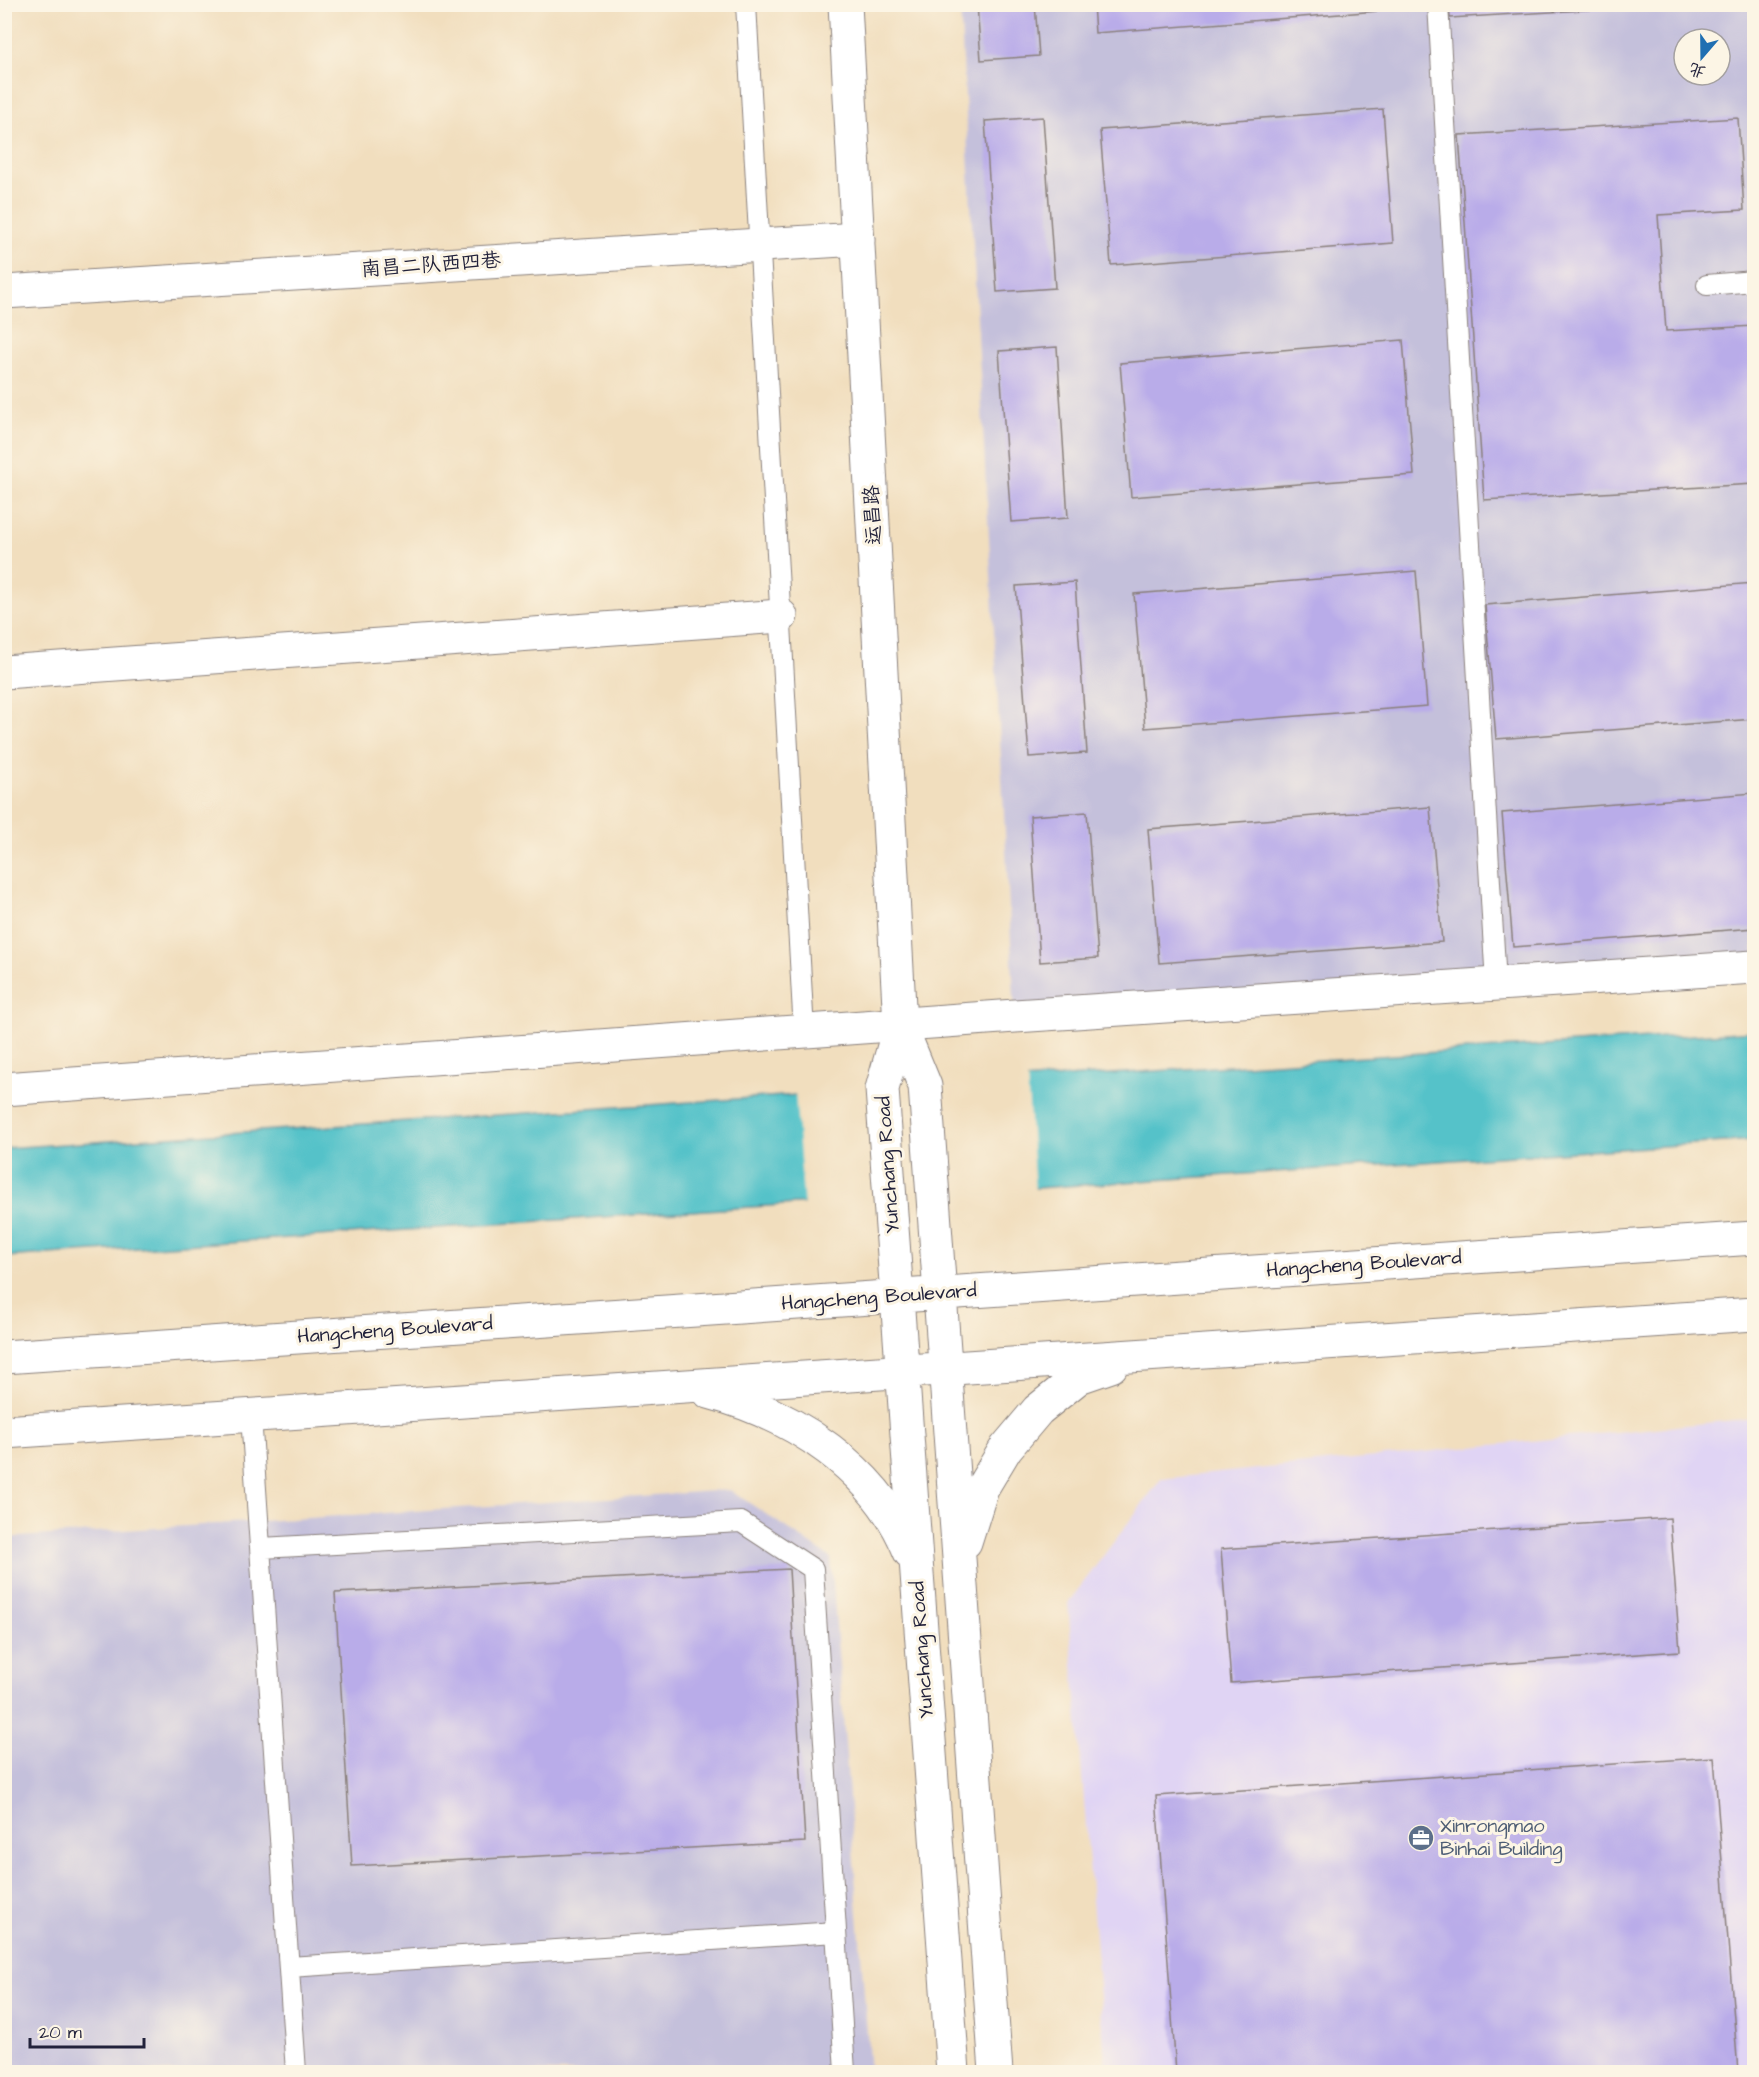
<svg xmlns="http://www.w3.org/2000/svg" width="1759" height="2077" font-family="'Architects Daughter','LXGW WenKai TC',sans-serif">
  <style>
    .built { fill: #e0d4f4 }
    .industrial { fill: #c4c0db; fill-rule: evenodd }
    .water { fill: #54c2c9; stroke: #3b7282; stroke-width: 1.5 }
    .pier { fill: #f1debe }
    .building { fill: #b9ace9 }
    .lines { fill: none; stroke-linecap: round; stroke-linejoin: round }
    .lane-casing { stroke: #8a807c; stroke-width: 22 }
    .street-casing { stroke: #8a807c; stroke-width: 35 }
    .secondary-casing { stroke: #8a807c; stroke-width: 35 }
    .lane { stroke: #fff; stroke-width: 20 }
    .street { stroke: #fff; stroke-width: 33 }
    .secondary { stroke: #fff; stroke-width: 33 }
    .labels { text-anchor: middle; dominant-baseline: central; stroke-width: 6; stroke-linejoin: round; paint-order: stroke }
    .street-label { font-size: 20px; fill: #22223b; stroke: #fcf5e5 }
    .service-label { font-size: 20px; fill: #4e5e75; stroke: #fcf5e5; text-anchor: start }
  </style>
  <rect width="100%" height="100%" fill="#fcf5e5"/>
  <filter id="ink" filterUnits="userSpaceOnUse"><feTurbulence type="fractalNoise" baseFrequency=".0167" numOctaves="2"/><feDisplacementMap in="SourceGraphic" scale="12" xChannelSelector="R" yChannelSelector="G"/><feConvolveMatrix kernelMatrix="1 2 1 2 8 2 1 2 1" color-interpolation-filters="sRGB"/></filter>
  <filter id="wash" filterUnits="userSpaceOnUse"><feTurbulence type="fractalNoise" baseFrequency=".008" numOctaves="4" result="noise"/><feDisplacementMap in="SourceGraphic" scale="24" xChannelSelector="R" yChannelSelector="G"/><feGaussianBlur stdDeviation="1.35" result="paint"/><feColorMatrix in="noise" values="0 0 0 0 0 0 0 0 0 0 0 0 0 0 0 0 0 1.4 0 .05"/><feComposite in="paint" operator="in"/></filter>
  <g filter="url(#wash)">
    <rect width="100%" height="100%" fill="#f1debe"/>
    <!-- built -->
    <path class="built" d="M 1754,1418 L 1754,2072 L 1106,2072 L 1068,1603 L 1161,1479 Z"/>
    <!-- industrial -->
    <path class="industrial" d="M 960,5 L 1754,5 L 1754,967 L 1015,1016 ZM 1684,39 L 1720,39 L 1720,75 L 1684,75 Z
      M 730,1490 L 831,1558 L 870,2072 L 5,2072 L 5,1538 Z"/>
    <!-- water -->
    <path class="water" d="M 1754,1031 L 1754,1140 L 5,1257 L 5,1148 Z"/>
    <!-- pier -->
    <path class="pier" d="M 1027,1076 L 1035,1191 L 804,1207 L 795,1092 Z"/>
    <g id="blocks">
      <!-- building -->
      <path class="building" d="M 977,4 L 1035,4 L 1039,56 L 981,60 Z
        M 1093,4 L 1377,4 L 1378,11 L 1095,33 Z
        M 1449,4 L 1652,4 L 1652,6 L 1450,18 Z
        M 1383,109 L 1393,243 L 1111,265 L 1100,130 Z
        M 1043,117 L 1055,288 L 997,292 L 985,121 Z
        M 1738,118 L 1744,210 L 1658,215 L 1666,331 L 1754,326 L 1754,484 L 1484,500 L 1459,135 Z
        M 1403,340 L 1414,475 L 1131,497 L 1120,363 Z
        M 1057,347 L 1068,518 L 1011,522 L 999,351 Z
        M 1416,571 L 1427,706 L 1145,728 L 1134,594 Z
        M 1075,582 L 1087,753 L 1029,757 L 1016,586 Z
        M 1754,583 L 1754,719 L 1496,739 L 1485,605 Z
        M 1754,793 L 1754,928 L 1513,947 L 1502,813 Z
        M 1430,807 L 1442,942 L 1159,963 L 1148,829 Z
        M 1087,812 L 1098,958 L 1040,962 L 1030,816 Z
        M 1670,1518 L 1680,1651 L 1231,1683 L 1221,1549 Z
        M 789,1569 L 805,1842 L 352,1866 L 335,1593 Z
        M 1714,1757 L 1738,2072 L 1176,2072 L 1156,1796 Z"/>
    </g>
  </g>
  <g filter="url(#ink)">
    <use href="#blocks" fill-opacity="0" stroke="#8a807c" stroke-width="1.5"/>
    <g class="lines">
      <!-- lane casing -->
      <g class="lane-casing">
        <path id="lane" d="M 746,4 L 804,1032
          M 1438,4 L 1496,984
          M 1707,285 L 1754,281
          M 251,1416 L 296,2072
          M 261,1548 L 741,1522 L 813,1569 L 845,2072
          M 289,1967 L 836,1932"/>
      </g>
      <!-- street casing -->
      <g class="street-casing">
        <path id="street" d="M 4,292 L 858,239
          M 4,672 L 781,616
          M 4,1089 L 1015,1016 L 1754,967"/>
      </g>
      <!-- secondary casing -->
      <g class="secondary-casing">
        <path id="secondary" d="M 845,4 L 900,1025 L 882,1089 L 953,2072
          M 900,1025 L 925,1086 L 996,2072
          M 4,1357 L 1754,1238
          M 709,1392 C 793,1414 877,1469 910,1552
          M 4,1432 L 1754,1314
          M 965,1542 L 982,1488 L 1006,1448 L 1038,1410 L 1079,1377 L 1111,1366"/>
      </g>
      <!-- lane -->
      <use href="#lane" class="lane"/>
      <!-- street -->
      <use href="#street" class="street"/>
      <!-- secondary -->
      <use href="#secondary" class="secondary"/>
    </g>
  </g>
  <!-- icons -->
  <defs>
    <g id="office-disc" transform="scale(1.35)"><circle r="9.5" fill="#5c6f8a" stroke="#fcf5e5"/><path d="M-6-3h4V-5.5h4V-3h4V5H-6ZM-1-4.5V-3h2v-1.5ZM-6 0V1H6V0Z" fill="#fff"/></g>
  </defs>
  <g fill-rule="evenodd">
    <use href="#office-disc" x="1421" y="1838"/>
  </g>
  <g class="labels">
    <!-- street labels -->
    <g class="street-label">
      <text transform="translate(431 265) rotate(-4)">南昌二队西四巷</text>
      <text transform="translate(873 515) rotate(-93)">运昌路</text>
      <text transform="translate(888 1165) rotate(-94)">Yunchang Road</text>
      <text transform="translate(1364 1264) rotate(-4)">Hangcheng Boulevard</text>
      <text transform="translate(879 1297) rotate(-4)">Hangcheng Boulevard</text>
      <text transform="translate(395 1330) rotate(-4)">Hangcheng Boulevard</text>
      <text transform="translate(922 1650) rotate(-94)">Yunchang Road</text>
    </g>
    <!-- service labels -->
    <g class="service-label">
      <text x="1440" y="1826">Xinrongmao<tspan x="1440" dy="23">Binhai Building</tspan></text>
    </g>
  </g>
  <!-- margin -->
  <rect width="1759" height="2077" fill="none" stroke="#fcf5e5" stroke-width="24"/>
  <!-- north arrow -->
  <g transform="translate(1702 57) rotate(200)"><circle r="28" fill="#fcf5e5" stroke="#a5a1a1" stroke-width="1.5"/>
  <path d="M0-4.5L10 22L0 15L-10 22Z" fill="#1f6fb2"/>
  <text y="-9" font-size="16" font-weight="bold" text-anchor="middle" fill="#22223b">北</text>
  </g>
  <!-- scale -->
  <path d="M30 2038v9h114v-9" fill="none" stroke="#22223b" stroke-width="3"/>
  <text x="39" y="2038" font-size="18" fill="#22223b" stroke="#fcf5e5" stroke-width="4.5" paint-order="stroke">20 m</text>
</svg>
